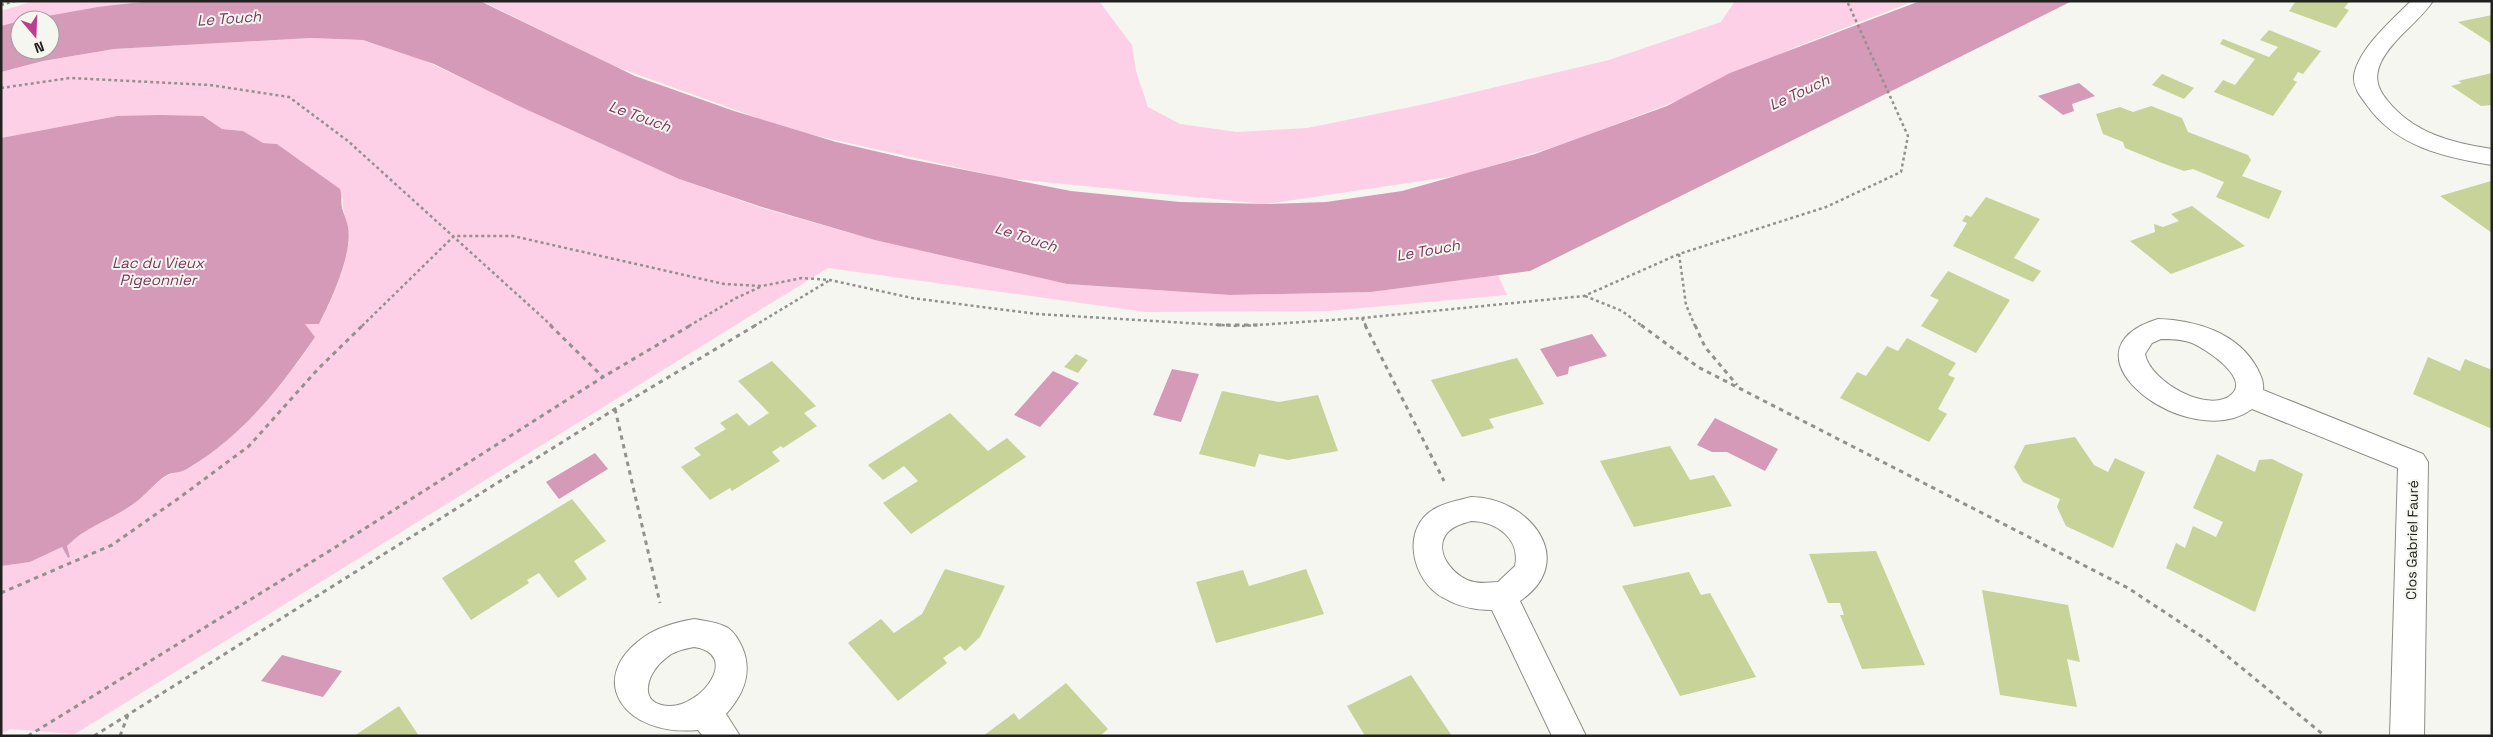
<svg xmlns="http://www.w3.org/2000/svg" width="2493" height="737" font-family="'Space Grotesk',sans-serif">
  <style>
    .green { fill: #fdd0e7 }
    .water { fill: #d49ab8 }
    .building { fill: #c7d398 }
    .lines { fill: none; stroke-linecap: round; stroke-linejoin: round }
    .street-casing { stroke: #8c8e88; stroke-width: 2 }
    .path-far1 { stroke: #91928e; stroke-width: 2.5; stroke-dasharray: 3 3; stroke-linecap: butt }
    .path { stroke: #91928e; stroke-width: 3; stroke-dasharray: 4.5 4.5; stroke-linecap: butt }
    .street { fill: #fff; fill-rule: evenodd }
    .labels { text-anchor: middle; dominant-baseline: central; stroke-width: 4; stroke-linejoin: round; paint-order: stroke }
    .street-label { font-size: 14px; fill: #212220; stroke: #f5f6f0 }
    .water-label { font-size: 15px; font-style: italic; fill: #7b355e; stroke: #f5f6f0 }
  </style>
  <rect width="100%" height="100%" fill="#f5f6f0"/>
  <!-- green -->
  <path class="green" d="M 34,1 L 167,1 L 35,20 L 20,20 L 20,23 L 1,28 L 1,11 Z
    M 474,1 L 1099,1 L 1132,45 L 1136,71 L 1148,107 L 1180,124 L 1237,132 L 1307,128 L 1425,104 L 1609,60 L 1721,22 L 1735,1 L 1914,1 L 1798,46 L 1684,98 L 1570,142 L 1462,175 L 1266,204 L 1004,178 L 791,130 L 614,66 L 488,4 Z
    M 310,38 L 363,40 L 412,55 L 679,179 L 762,208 L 854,234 L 1067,284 L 1230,295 L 1371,292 L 1498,275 L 1507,295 L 1328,311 L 1146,312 L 828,268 L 75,734 L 10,729 L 1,734 L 1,566 L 30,562 L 62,547 L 68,558 L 70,557 L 67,546 C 86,527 113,517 135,503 C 146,495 155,483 167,476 C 175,471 184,472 192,466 C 243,434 282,387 315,337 L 304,324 L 319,324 C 332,300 348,264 349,236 C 349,223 341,212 343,199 L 323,177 L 277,144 L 263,143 L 243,131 L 222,129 L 203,116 L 117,116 L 1,138 L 1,72 L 43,61 L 114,49 Z"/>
  <!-- water -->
  <path class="water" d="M 150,1 L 480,1 L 635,76 L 734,111 L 836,142 L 909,159 L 1071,191 L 1180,202 L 1268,204 L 1326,202 L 1402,191 L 1535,154 L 1667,106 L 1730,73 L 1920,1 L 2072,1 L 1530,271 L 1371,292 L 1230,295 L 1067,284 L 875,240 L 762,207 L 679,179 L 519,106 L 434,64 L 363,40 L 310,38 L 114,49 L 43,61 L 1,72 L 1,26 L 20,21 L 20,50 L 50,50 L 50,20 L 25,20 L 98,7 Z
    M 2079,83 L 2095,96 L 2072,104 L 2074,111 L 2063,115 L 2038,96 Z
    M 160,115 L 203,116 L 222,129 L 243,131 L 263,143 L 277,144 L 340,189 C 342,196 341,202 342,208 C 344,215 347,221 348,227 C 353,253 331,301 319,324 L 305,324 L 315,337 C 281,387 243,435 190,467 C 183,472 177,472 169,474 C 159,479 151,489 143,496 C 121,517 88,524 67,546 L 70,557 L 68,558 L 62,547 L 30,562 L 1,566 L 1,138 L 117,116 Z
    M 1592,334 L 1607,356 L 1569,367 L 1568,374 L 1557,377 L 1540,349 Z
    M 1172,369 L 1199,374 L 1181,422 L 1153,415 Z
    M 1053,371 L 1079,383 L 1040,427 L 1014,415 Z
    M 1715,418 L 1778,449 L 1765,471 L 1727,452 L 1712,452 L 1697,445 Z
    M 595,453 L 608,469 L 559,499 L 546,482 Z
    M 282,655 L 342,671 L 323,697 L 261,681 Z"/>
  <!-- building -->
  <path class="building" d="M 2296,1 L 2346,1 L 2349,2 L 2344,8 L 2349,10 L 2336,28 L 2289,11 Z
    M 2492,15 L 2492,44 L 2458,22 Z
    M 2269,30 L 2321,51 L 2303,74 L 2298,72 L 2293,80 L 2297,82 L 2273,116 L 2214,92 L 2223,80 L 2235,85 L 2255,59 L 2220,44 L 2223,39 L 2269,57 L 2278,47 L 2260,40 Z
    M 2492,73 L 2492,105 L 2481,106 L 2451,86 L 2462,83 L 2458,81 Z
    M 2162,74 L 2194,88 L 2184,99 L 2152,85 Z
    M 2151,106 L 2182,118 L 2188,132 L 2248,155 L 2251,160 L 2242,176 L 2282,191 L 2269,219 L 2216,197 L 2224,182 L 2193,169 L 2184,171 L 2162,163 L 2125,148 L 2123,142 L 2103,134 L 2096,114 L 2120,107 L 2133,112 Z
    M 2491,181 L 2492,233 L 2440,196 Z
    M 1986,197 L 2040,219 L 2014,258 L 2041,271 L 2033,282 L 1953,246 L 1967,223 L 1962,221 L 1966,215 L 1971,217 Z
    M 2192,206 L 2245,246 L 2171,274 L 2130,241 L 2155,232 L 2154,224 L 2163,227 L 2179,221 L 2171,214 Z
    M 1948,271 L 2010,300 L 1976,353 L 1921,326 L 1939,300 L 1930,296 Z
    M 1907,338 L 1956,363 L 1948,375 L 1955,378 L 1938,409 L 1947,414 L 1929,442 L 1840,398 L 1857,372 L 1866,376 L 1887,346 L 1898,351 Z
    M 1076,354 L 1088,360 L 1078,373 L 1064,367 Z
    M 2428,357 L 2460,371 L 2465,359 L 2492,370 L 2492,429 L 2413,394 Z
    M 1517,358 L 1544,404 L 1489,419 L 1494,428 L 1462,437 L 1431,380 Z
    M 772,361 L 816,406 L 804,413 L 817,426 L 783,448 L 781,446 L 772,452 L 780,461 L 732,491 L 730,488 L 710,500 L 681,467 L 701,455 L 694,448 L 726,429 L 720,423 L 737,413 L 749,426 L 769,413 L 738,381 Z
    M 1222,391 L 1279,402 L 1318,395 L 1338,451 L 1288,460 L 1259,454 L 1255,467 L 1199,454 Z
    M 950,413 L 988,451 L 1007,438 L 1026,457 L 911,534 L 883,503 L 918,481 L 904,466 L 883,480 L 868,465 Z
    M 2075,437 L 2094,465 L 2108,472 L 2115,458 L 2145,472 L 2113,548 L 2066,526 L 2057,507 L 2060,499 L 2023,482 L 2014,467 L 2025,445 Z
    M 1670,446 L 1690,480 L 1714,475 L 1732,506 L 1634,527 L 1600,461 Z
    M 2217,454 L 2255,472 L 2259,460 L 2272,459 L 2303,474 L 2255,612 L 2166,568 L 2176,543 L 2185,548 L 2193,526 L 2216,537 L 2223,522 L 2193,508 Z
    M 572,499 L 606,541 L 574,561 L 587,579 L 558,598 L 539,573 L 527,580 L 529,583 L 471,620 L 442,578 Z
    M 1876,551 L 1925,665 L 1862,669 L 1840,615 L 1844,615 L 1840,603 L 1828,603 L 1809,554 Z
    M 945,569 L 1005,586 L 980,637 L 965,651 L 960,646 L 943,658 L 947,663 L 898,701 L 848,643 L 881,619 L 894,633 L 922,614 Z
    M 1306,569 L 1324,614 L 1216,643 L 1196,582 L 1243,570 L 1249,586 Z
    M 1689,572 L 1701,595 L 1710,593 L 1756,677 L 1680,696 L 1622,586 Z
    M 1982,590 L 2068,605 L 2080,662 L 2067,659 L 2077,707 L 2000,695 Z
    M 1411,675 L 1452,736 L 1365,736 L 1347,706 Z
    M 1066,683 L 1108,729 L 1100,736 L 983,736 L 1014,713 L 1019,720 Z
    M 399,706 L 419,736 L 354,736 Z"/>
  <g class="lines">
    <!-- street casing -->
    <g class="street-casing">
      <path id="street" d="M 2411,1 L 2433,1 C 2418,23 2393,38 2381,62 C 2374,77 2377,88 2387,100 C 2413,133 2452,143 2492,149 L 2492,165 C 2443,157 2395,146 2366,104 C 2360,96 2353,87 2354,76 C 2358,49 2392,20 2411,1 Z
        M 2158,319 C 2196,320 2238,333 2257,368 C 2261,376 2264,382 2263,390 L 2423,454 L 2428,462 L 2424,736 L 2390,736 L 2398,468 L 2252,409 C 2190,455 2051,352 2158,319 ZM 2161,339 C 2171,339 2182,339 2192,343 C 2204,348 2250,377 2232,394 C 2210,415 2150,382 2145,354 L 2152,343 Z
        M 1471,497 C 1528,497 1580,560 1520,601 L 1586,736 L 1552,736 L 1492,610 C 1476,610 1459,607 1444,598 C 1411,581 1399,525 1438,507 C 1448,502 1460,500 1471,497 ZM 1471,521 C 1496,521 1521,539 1515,566 L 1498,582 C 1490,582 1482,584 1474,582 C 1457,579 1434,555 1445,536 C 1450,527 1461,524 1471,521 Z
        M 694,619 C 706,621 717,622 728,628 C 735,633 738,639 742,647 C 753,672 744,694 726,714 L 740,736 L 703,736 L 698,730 C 624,737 584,679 644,637 C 658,627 677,622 694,619 ZM 694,647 C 741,654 702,707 669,706 C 636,705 647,672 666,658 C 674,651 684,649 694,647 Z"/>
    </g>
    <!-- path-far1 -->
    <path class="path-far1" d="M 1,5 L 15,1
      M 1,88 L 70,78 L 210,85 L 289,97 L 348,141 L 552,326
      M 1679,254 L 1686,305 L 1695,326
      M 1585,296 L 1622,311 L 1642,326
      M 1362,318 L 1366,326
      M 362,326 L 454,236 L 513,236 L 724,284 L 762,286 L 802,278 L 830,280 L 912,298 L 1037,314 L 1238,326
      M 689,326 L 736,298 L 760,287
      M 754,326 L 830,280
      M 1242,326 L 1362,318 L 1584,296 L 1679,254 L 1826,207 L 1901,172 L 1908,136 L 1847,1"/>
    <!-- path -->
    <path class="path" d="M 550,325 L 603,377
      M 1217,325 L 1261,325
      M 1365,325 L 1444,481
      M 1641,325 L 1698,367 L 2128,588 L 2210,642 L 2325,736
      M 1695,325 L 1705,347 L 1737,385
      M 615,409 L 660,603
      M 1,593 L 112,545 L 179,498 L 249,446 L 318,369 L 363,325
      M 28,736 L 331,550 L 603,377 L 691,325
      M 94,736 L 615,409 L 756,325
      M 120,736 L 128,715"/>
    <!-- street -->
    <use href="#street" class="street"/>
  </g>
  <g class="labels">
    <!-- street labels -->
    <g class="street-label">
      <text transform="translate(2412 540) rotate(-89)">Clos Gabriel Fauré</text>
    </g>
    <!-- water labels -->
    <g class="water-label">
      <text transform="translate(229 18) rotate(-4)">Le Touch</text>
      <text transform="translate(1799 92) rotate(-25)">Le Touch</text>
      <text transform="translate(640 116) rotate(20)">Le Touch</text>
      <text transform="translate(1026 237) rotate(18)">Le Touch</text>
      <text transform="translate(1428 250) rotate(-10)">Le Touch</text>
      <text x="158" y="262">Lac du Vieux<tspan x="158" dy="17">Pigeonnier</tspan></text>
    </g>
  </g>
  <!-- border -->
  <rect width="2493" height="737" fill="none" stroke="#212220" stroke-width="5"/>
  <!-- north arrow -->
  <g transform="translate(35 35) rotate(161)"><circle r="24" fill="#f5f6f0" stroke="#a0a19d"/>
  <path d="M0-4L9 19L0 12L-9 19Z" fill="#bc3e8c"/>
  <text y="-8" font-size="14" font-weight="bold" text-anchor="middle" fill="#212220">N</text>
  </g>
</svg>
